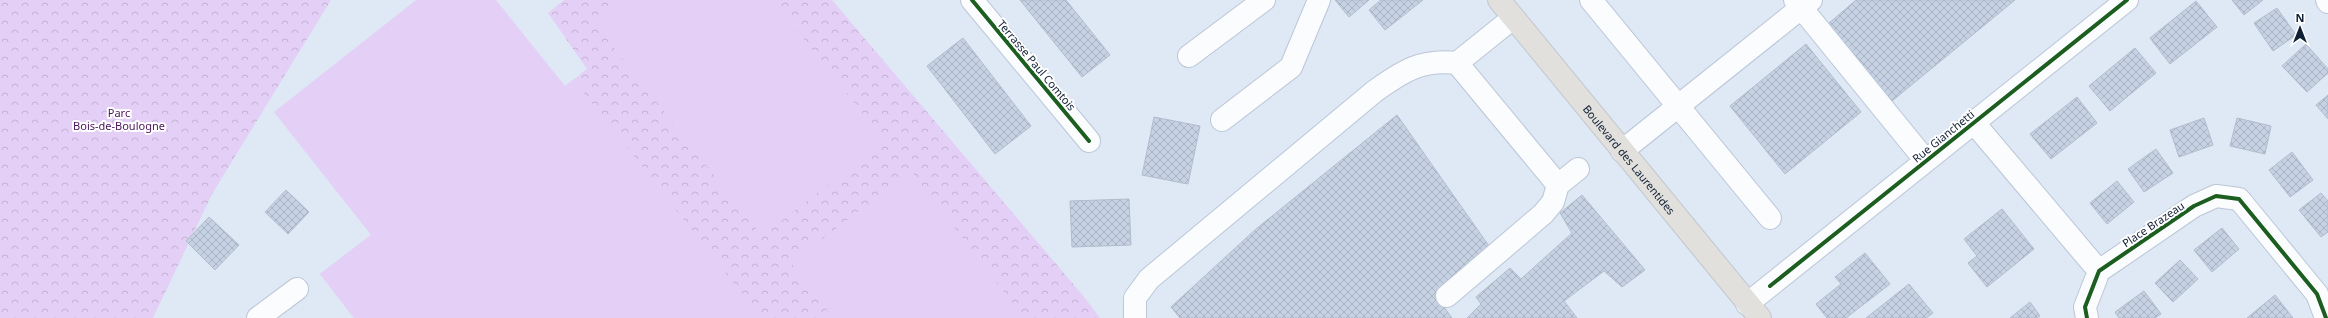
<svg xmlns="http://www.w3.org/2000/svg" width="2328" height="318" font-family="'Noto Sans',sans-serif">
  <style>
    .park { fill: url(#park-crowns) }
    .pitch { fill: #e4d0f6 }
    .building { fill: url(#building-cross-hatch); stroke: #b1bdcd }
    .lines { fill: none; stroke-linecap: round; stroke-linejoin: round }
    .minor-casing { stroke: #bbc6d7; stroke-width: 24 }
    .major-casing { stroke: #c0c6ce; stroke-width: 24 }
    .minor { stroke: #fafcfe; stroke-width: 22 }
    .major { stroke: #e2e0dc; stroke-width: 22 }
    .cycleway-casing { stroke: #fff; stroke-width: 6 }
    .cycleway { stroke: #1b5e20; stroke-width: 4 }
    .labels { text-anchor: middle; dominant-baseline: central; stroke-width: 4; stroke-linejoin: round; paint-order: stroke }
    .street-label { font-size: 11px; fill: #101f34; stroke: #fff }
    .park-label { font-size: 11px; fill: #4a1459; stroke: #fff }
  </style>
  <defs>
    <pattern id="park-crowns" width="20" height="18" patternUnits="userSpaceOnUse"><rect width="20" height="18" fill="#e4d0f6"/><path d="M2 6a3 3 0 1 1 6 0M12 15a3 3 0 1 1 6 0" fill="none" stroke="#c3b2d4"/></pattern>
    <pattern id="building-cross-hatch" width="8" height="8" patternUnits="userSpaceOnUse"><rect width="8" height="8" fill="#c6d2e3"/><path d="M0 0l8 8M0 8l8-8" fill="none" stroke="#a9b4c3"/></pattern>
  </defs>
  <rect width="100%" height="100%" fill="#dfe8f5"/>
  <!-- park -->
  <path class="park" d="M 0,0 L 331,0 L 212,194 L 153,318 L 0,318 Z
    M 564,0 L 832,0 L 1085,298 L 1100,318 L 354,318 L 320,274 L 587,69 L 548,13 Z"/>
  <!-- pitch -->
  <path class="pitch" d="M 416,0 L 496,0 L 565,86 L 574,80 L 761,318 L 354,318 L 320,274 L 371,235 L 274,112 Z
    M 617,0 L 773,0 L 884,141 L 762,236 L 592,20 Z
    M 911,171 L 1024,318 L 833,318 L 791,263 Z"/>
  <!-- building -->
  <path class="building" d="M 1020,0 L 1066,0 L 1110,55 L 1082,77 Z
    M 1335,0 L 1369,0 L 1349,17 Z
    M 1381,0 L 1423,0 L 1385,30 L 1369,10 Z
    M 1856,0 L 2015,0 L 1892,101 L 1828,24 Z
    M 2232,0 L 2263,0 L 2244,15 Z
    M 2196,1 L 2217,27 L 2170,64 L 2150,38 Z
    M 2277,8 L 2296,35 L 2273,51 L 2254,23 Z
    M 963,38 L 1031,126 L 995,154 L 927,66 Z
    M 1806,44 L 1861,112 L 1785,174 L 1730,106 Z
    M 2306,44 L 2328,69 L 2328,73 L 2307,92 L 2282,66 Z
    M 2135,48 L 2156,73 L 2110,111 L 2089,86 Z
    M 2328,95 L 2328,119 L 2316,105 Z
    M 2077,97 L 2097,123 L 2051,159 L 2030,134 Z
    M 1397,115 L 1489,246 L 1435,295 L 1452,318 L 1180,318 L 1171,307 L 1256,229 Z
    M 1154,117 L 1200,126 L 1188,184 L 1142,175 Z
    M 2204,118 L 2213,145 L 2179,157 L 2170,130 Z
    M 2237,118 L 2271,126 L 2265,154 L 2230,146 Z
    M 2156,149 L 2173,173 L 2144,192 L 2128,169 Z
    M 2292,152 L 2313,180 L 2290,197 L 2269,170 Z
    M 2117,181 L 2134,202 L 2107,224 L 2090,203 Z
    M 286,190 L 309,212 L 288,234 L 265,212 Z
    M 2321,193 L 2328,201 L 2328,232 L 2321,237 L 2299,210 Z
    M 1582,195 L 1645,270 L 1622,287 L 1604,271 L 1564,301 L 1577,318 L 1467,318 L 1481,304 L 1476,297 L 1510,268 L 1521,279 L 1572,233 L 1560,213 Z
    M 1129,199 L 1131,245 L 1072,247 L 1070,201 Z
    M 2002,209 L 2034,249 L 1987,287 L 1968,263 L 1977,256 L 1964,239 Z
    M 209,217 L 239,245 L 215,270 L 186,241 Z
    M 2222,228 L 2239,249 L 2212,272 L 2194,250 Z
    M 1865,253 L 1890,284 L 1846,318 L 1827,318 L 1816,304 L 1841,284 L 1835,277 Z
    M 2180,260 L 2198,279 L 2173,302 L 2155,283 Z
    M 1909,284 L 1933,313 L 1926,318 L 1866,318 Z
    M 2144,291 L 2161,314 L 2155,318 L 2119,318 L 2115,312 Z
    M 2275,295 L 2293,318 L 2247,318 Z
    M 2030,302 L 2040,316 L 2037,318 L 2010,318 Z"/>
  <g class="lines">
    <!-- minor casing -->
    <g class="minor-casing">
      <path id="minor" d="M 972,0 L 1089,141
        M 1591,0 L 1770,218
        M 1795,0 L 1926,161
        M 2327,0 L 2328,2
        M 1513,18 L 1457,63 L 1558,185 L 1578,169
        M 1189,56 L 1264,0
        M 1222,120 L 1291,67 L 1319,0
        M 1974,123 L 2099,271
        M 1622,151 L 1811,0
        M 1447,296 L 1543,214 L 1553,202 L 1558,185
        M 1747,304 L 2127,0
        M 258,318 L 297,289
        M 1135,318 L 1135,298 L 1149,279 L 1375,91 C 1403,71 1421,59 1457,63
        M 2087,318 L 2085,307 L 2099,271 L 2194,206 L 2216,196 L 2239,199 L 2317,294 L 2326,318"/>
    </g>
    <!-- major casing -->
    <g class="major-casing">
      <g id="major">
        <path id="s1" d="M 1499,0 L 1760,318"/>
      </g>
    </g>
    <!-- minor -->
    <use href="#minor" class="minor"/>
    <!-- major -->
    <use href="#major" class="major"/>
    <!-- cycleway casing -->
    <g class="cycleway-casing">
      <path id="cycleway" d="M 972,0 L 1089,141
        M 1770,286 L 2127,0
        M 2087,318 L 2085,307 L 2099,271 L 2194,206 L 2216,196 L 2239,199 L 2317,294 L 2326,318"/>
    </g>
    <!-- cycleway -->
    <use href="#cycleway" class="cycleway"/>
  </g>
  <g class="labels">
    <!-- street labels -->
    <g class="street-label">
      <text transform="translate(1037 65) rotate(50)">Terrasse Paul Comtois</text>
      <text transform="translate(1943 136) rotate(-39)">Rue Gianchetti</text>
      <text stroke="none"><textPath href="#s1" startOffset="206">Boulevard des Laurentides</textPath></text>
      <text transform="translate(2153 224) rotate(-34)">Place Brazeau</text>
    </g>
    <!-- park labels -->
    <g class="park-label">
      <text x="119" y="112">Parc<tspan x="119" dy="13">Bois-de-Boulogne</tspan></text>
    </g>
  </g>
  <!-- north arrow -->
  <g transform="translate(2300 28)" stroke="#ffffff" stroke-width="3" paint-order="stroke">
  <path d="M0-3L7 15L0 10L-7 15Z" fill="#101f34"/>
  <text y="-6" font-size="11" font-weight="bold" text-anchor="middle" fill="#101f34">N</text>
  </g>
</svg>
